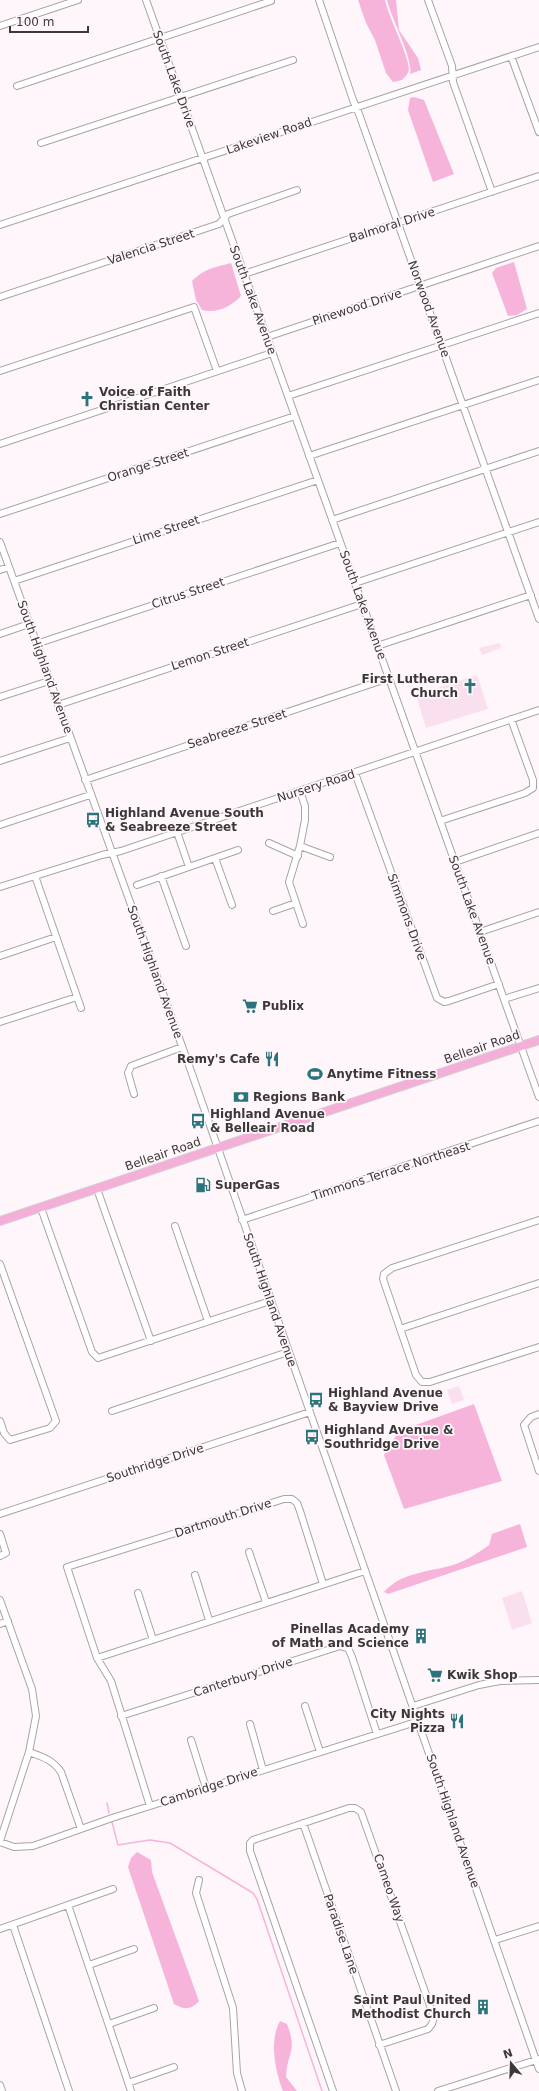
<svg xmlns="http://www.w3.org/2000/svg" width="539" height="2091" font-family="'DejaVu Sans',sans-serif">
  <style>
    .green { fill: #fae0ee }
    .water { fill: #f7b4da }
    .lines { fill: none; stroke-linecap: round; stroke-linejoin: round }
    .stream { stroke: #f7b4da; stroke-width: 1.5 }
    .minor-casing { stroke: #aaa3a6; stroke-width: 8 }
    .major-casing { stroke: #d4d3d3; stroke-width: 10 }
    .minor { stroke: #fff; stroke-width: 6 }
    .major { stroke: #f4afd9; stroke-width: 8 }
    .labels { text-anchor: middle; dominant-baseline: central; stroke-width: 3.5; stroke-linejoin: round; paint-order: stroke }
    .street-label { font-size: 12px; fill: #3b3839; stroke: #fef6fa }
    .poi-label { font-size: 12px; font-weight: bold; fill: #3b3839; stroke: #fef6fa; text-anchor: start }
  </style>
  <rect width="100%" height="100%" fill="#fef6fa"/>
  <!-- green -->
  <path class="green" d="M 500,643 L 501,648 L 482,655 L 479,648 Z
    M 477,675 L 488,709 L 426,728 L 416,695 Z
    M 459,1386 L 464,1400 L 452,1404 L 447,1390 Z
    M 522,1591 L 532,1623 L 512,1630 L 502,1598 Z"/>
  <!-- water -->
  <path class="water" d="M 358,0 L 385,0 C 389,19 409,55 409,70 C 408,74 405,77 402,80 L 393,82 L 386,73 L 375,40 L 366,23 Z
    M 387,0 L 396,0 L 399,30 L 418,58 L 421,70 L 410,74 C 414,60 391,18 387,0 Z
    M 414,97 L 424,100 L 454,174 L 433,182 L 408,110 L 410,98 Z
    M 514,262 L 527,309 L 517,315 L 508,316 L 492,273 L 496,268 Z
    M 231,263 L 241,296 C 232,306 217,314 202,310 L 196,300 L 192,281 C 203,269 216,267 231,263 Z
    M 474,1404 L 502,1481 L 404,1509 L 384,1455 L 399,1431 Z
    M 520,1524 L 527,1547 L 388,1594 L 384,1592 C 401,1572 430,1572 453,1565 C 466,1561 478,1553 489,1545 L 492,1534 Z
    M 137,1852 L 151,1860 L 152,1872 L 199,2001 C 191,2010 184,2010 174,2004 L 128,1867 L 131,1858 Z
    M 280,2021 L 287,2024 C 298,2052 287,2052 286,2077 L 297,2091 L 283,2091 C 275,2071 269,2041 280,2021 Z"/>
  <g class="lines">
    <!-- stream -->
    <path class="stream" d="M 107,1803 L 109,1813
      M 112,1822 L 118,1845 L 150,1840 L 170,1843 L 253,1893 L 257,1899 L 322,2091"/>
    <!-- minor casing -->
    <g class="minor-casing">
      <path id="minor" d="M 146,0 L 539,1097
        M 319,0 L 353,100 L 359,114 L 539,619
        M 428,0 L 452,66 L 453,82 L 492,192
        M 0,26 L 78,0
        M 511,56 L 539,132
        M 17,86 L 271,1
        M 41,143 L 293,60
        M 0,225 L 539,47
        M 244,274 L 539,176
        M 0,297 L 219,224 L 228,214 L 297,190
        M 267,337 L 539,246
        M 0,371 L 194,307 L 217,371
        M 288,396 L 539,313
        M 0,444 L 272,353
        M 309,456 L 539,380
        M 0,514 L 295,416
        M 332,520 L 539,451
        M 0,542 L 191,1071 L 539,2069
        M 0,570 L 9,567
        M 14,581 L 318,480
        M 355,583 L 539,522
        M 0,634 L 29,624
        M 36,644 L 340,543
        M 377,646 L 531,595
        M 0,697 L 49,681
        M 58,705 L 362,604
        M 0,761 L 70,738
        M 355,773 L 437,998 L 444,1002 L 449,1001 L 499,984
        M 85,780 L 389,678
        M 300,791 L 305,806 L 305,820 L 300,846 L 289,882 L 303,924
        M 440,821 L 525,793 L 533,788 L 533,780 L 511,719
        M 0,825 L 90,795
        M 177,832 L 189,867
        M 269,843 L 298,856
        M 300,846 L 330,857
        M 215,858 L 232,905
        M 455,862 L 539,833
        M 35,876 L 81,1008
        M 161,876 L 186,946
        M 137,885 L 238,850
        M 0,887 L 102,855 L 121,851 L 539,710
        M 273,911 L 296,903
        M 480,932 L 539,912
        M 0,956 L 56,937
        M 504,999 L 539,988
        M 0,1022 L 77,997
        M 134,1094 L 128,1073 L 131,1066 L 182,1047
        M 97,1189 L 151,1341
        M 41,1208 L 92,1352 L 98,1358 L 270,1301
        M 242,1220 L 539,1121
        M 539,1220 L 392,1268 L 384,1274 L 383,1279 L 416,1375 L 422,1382 L 430,1382 L 539,1347
        M 175,1226 L 208,1321
        M 0,1264 L 56,1421 L 50,1428 L 10,1440 L 4,1433 L 0,1421
        M 400,1329 L 539,1283
        M 112,1411 L 288,1352
        M 539,1414 L 531,1417 L 524,1425 L 539,1471
        M 0,1514 L 310,1412
        M 0,1534 L 6,1553 L 0,1556
        M 249,1552 L 266,1602
        M 195,1575 L 209,1620
        M 138,1593 L 153,1640
        M 0,1600 L 32,1689 L 36,1716 L 29,1752 L 0,1841
        M 0,1624 L 8,1621
        M 97,1658 L 365,1571
        M 305,1706 L 320,1752
        M 413,1706 L 479,1685 L 500,1681 L 539,1680
        M 121,1716 L 340,1646 L 348,1648 L 352,1657 L 377,1734
        M 250,1724 L 263,1770
        M 191,1740 L 206,1788
        M 29,1752 C 43,1757 53,1760 61,1772 L 81,1829
        M 150,1806 L 111,1681 L 97,1658 L 67,1567 L 284,1499 L 292,1499 L 297,1503 L 300,1511 L 323,1584
        M 303,1823 L 396,2091
        M 0,1842 L 14,1847 L 33,1846 L 112,1818 L 419,1721
        M 199,1880 L 196,1893 L 233,2008 L 237,2073 L 242,2091
        M 68,1905 L 131,2091
        M 13,1925 L 69,2091
        M 0,1929 L 113,1889
        M 495,1940 L 539,1926
        M 89,1965 L 134,1949
        M 109,2024 L 154,2008
        M 128,2083 L 174,2067
        M 0,2085 L 2,2091
        M 333,2091 L 250,1851 L 250,1843 L 253,1840 L 349,1808 L 355,1808 L 361,1812 L 434,2017 L 432,2024 L 428,2029 L 379,2045
        M 438,2091 L 539,2059"/>
    </g>
    <!-- major casing -->
    <g class="major-casing">
      <path id="major" d="M 0,1221 L 539,1040"/>
    </g>
    <!-- minor -->
    <use href="#minor" class="minor"/>
    <!-- major -->
    <use href="#major" class="major"/>
  </g>
  <!-- icons -->
  <defs>
    <g id="church-bare" transform="scale(1.2)"><path d="M-1.2-6h2.4v3.5h3.3v2.4h-3.3V6h-2.4V-.1h-3.3v-2.4h3.3Z" fill="#2b747c" stroke="#fef6fa" stroke-width="2.5" paint-order="stroke"/></g>
    <g id="bus-bare" transform="scale(1.2)"><path d="M-5-6H5V4H4V6H2V4H-2V6H-4V4H-5ZM-3.5-4V0h7V-4ZM-3.5 1.2v1.5H-2V1.2ZM2 1.2v1.5H3.5V1.2Z" fill="#2b747c" stroke="#fef6fa" stroke-width="2.5" paint-order="stroke"/></g>
    <g id="supermarket-bare" transform="scale(1.2)"><path d="M-6-5.5h2.5l.6 2H6L4.5 2H-2.5L-4.4-4H-6ZM-1.5 3.2a1.3 1.3 0 1 0 .1 0ZM3 3.2a1.3 1.3 0 1 0 .1 0Z" fill="#2b747c" stroke="#fef6fa" stroke-width="2.5" paint-order="stroke"/></g>
    <g id="restaurant-bare" transform="scale(1.2)"><path d="M-5-6h1v4h1v-4h1v4h1v-4h1v5L-1.5 .5V6h-2V.5L-5-1ZM5-6V6H3V1.5H1.5Q1.5-4 5-6Z" fill="#2b747c" stroke="#fef6fa" stroke-width="2.5" paint-order="stroke"/></g>
    <g id="stadium-bare" transform="scale(1.2)"><path d="M0-5a6.5 5 0 1 0 0 10a6.5 5 0 1 0 0-10ZM-3.5-1.8h7v3.6h-7Z" fill="#2b747c" stroke="#fef6fa" stroke-width="2.5" paint-order="stroke"/></g>
    <g id="bank-bare" transform="scale(1.2)"><path d="M-6-4H6V4H-6ZM0-2.3a2.3 2.3 0 1 0 0 4.6a2.3 2.3 0 1 0 0-4.6Z" fill="#2b747c" stroke="#fef6fa" stroke-width="2.5" paint-order="stroke"/></g>
    <g id="fuel-bare" transform="scale(1.2)"><path d="M-5.5-6h7V0h2V4h1.3V-2.5L3-4.5l.8-.8L6-3V5H2.5V1h-1V6h-7ZM-4.2-4.7v3.2H.2V-4.7Z" fill="#2b747c" stroke="#fef6fa" stroke-width="2.5" paint-order="stroke"/></g>
    <g id="building-bare" transform="scale(1.2)"><path d="M-4-6H4V6H1V3H-1V6H-4ZM-2.5-4.3h1.7v1.8h-1.7ZM.8-4.3h1.7v1.8H.8ZM-2.5-1h1.7V.8h-1.7ZM.8-1h1.7V.8H.8Z" fill="#2b747c" stroke="#fef6fa" stroke-width="2.5" paint-order="stroke"/></g>
  </defs>
  <g fill-rule="evenodd">
    <use href="#church-bare" x="87" y="399"/>
    <use href="#church-bare" x="470" y="686"/>
    <use href="#bus-bare" x="93" y="820"/>
    <use href="#supermarket-bare" x="250" y="1006"/>
    <use href="#restaurant-bare" x="272" y="1059"/>
    <use href="#stadium-bare" x="315" y="1074"/>
    <use href="#bank-bare" x="241" y="1097"/>
    <use href="#bus-bare" x="198" y="1121"/>
    <use href="#fuel-bare" x="203" y="1185"/>
    <use href="#bus-bare" x="316" y="1400"/>
    <use href="#bus-bare" x="312" y="1437"/>
    <use href="#building-bare" x="421" y="1636"/>
    <use href="#supermarket-bare" x="435" y="1675"/>
    <use href="#restaurant-bare" x="457" y="1721"/>
    <use href="#building-bare" x="483" y="2007"/>
  </g>
  <g class="labels">
    <!-- street labels -->
    <g class="street-label">
      <text transform="translate(174 79) rotate(70)">South Lake Drive</text>
      <text transform="translate(269 136) rotate(-19)">Lakeview Road</text>
      <text transform="translate(392 225) rotate(-18)">Balmoral Drive</text>
      <text transform="translate(151 247) rotate(-18)">Valencia Street</text>
      <text transform="translate(253 300) rotate(70)">South Lake Avenue</text>
      <text transform="translate(357 307) rotate(-18)">Pinewood Drive</text>
      <text transform="translate(429 309) rotate(70)">Norwood Avenue</text>
      <text transform="translate(148 465) rotate(-18)">Orange Street</text>
      <text transform="translate(166 530) rotate(-18)">Lime Street</text>
      <text transform="translate(188 593) rotate(-18)">Citrus Street</text>
      <text transform="translate(363 605) rotate(70)">South Lake Avenue</text>
      <text transform="translate(210 654) rotate(-18)">Lemon Street</text>
      <text transform="translate(45 667) rotate(70)">South Highland Avenue</text>
      <text transform="translate(237 729) rotate(-18)">Seabreeze Street</text>
      <text transform="translate(316 786) rotate(-18)">Nursery Road</text>
      <text transform="translate(472 910) rotate(70)">South Lake Avenue</text>
      <text transform="translate(407 917) rotate(70)">Simmons Drive</text>
      <text transform="translate(155 972) rotate(70)">South Highland Avenue</text>
      <text transform="translate(482 1047) rotate(-19)">Belleair Road</text>
      <text transform="translate(163 1154) rotate(-19)">Belleair Road</text>
      <text transform="translate(391 1171) rotate(-18)">Timmons Terrace Northeast</text>
      <text transform="translate(270 1300) rotate(71)">South Highland Avenue</text>
      <text transform="translate(155 1463) rotate(-18)">Southridge Drive</text>
      <text transform="translate(223 1518) rotate(-18)">Dartmouth Drive</text>
      <text transform="translate(243 1677) rotate(-18)">Canterbury Drive</text>
      <text transform="translate(209 1787) rotate(-18)">Cambridge Drive</text>
      <text transform="translate(453 1821) rotate(71)">South Highland Avenue</text>
      <text transform="translate(389 1888) rotate(71)">Cameo Way</text>
      <text transform="translate(341 1934) rotate(71)">Paradise Lane</text>
    </g>
    <!-- poi labels -->
    <g class="poi-label">
      <text x="99" y="392">Voice of Faith<tspan x="99" dy="14">Christian Center</tspan></text>
      <text x="458" y="679" text-anchor="end">First Lutheran<tspan x="458" dy="14">Church</tspan></text>
      <text x="105" y="813">Highland Avenue South<tspan x="105" dy="14">&amp; Seabreeze Street</tspan></text>
      <text x="262" y="1006">Publix</text>
      <text x="260" y="1059" text-anchor="end">Remy's Cafe</text>
      <text x="327" y="1074">Anytime Fitness</text>
      <text x="253" y="1097">Regions Bank</text>
      <text x="210" y="1114">Highland Avenue<tspan x="210" dy="14">&amp; Belleair Road</tspan></text>
      <text x="215" y="1185">SuperGas</text>
      <text x="328" y="1393">Highland Avenue<tspan x="328" dy="14">&amp; Bayview Drive</tspan></text>
      <text x="324" y="1430">Highland Avenue &amp;<tspan x="324" dy="14">Southridge Drive</tspan></text>
      <text x="409" y="1629" text-anchor="end">Pinellas Academy<tspan x="409" dy="14">of Math and Science</tspan></text>
      <text x="447" y="1675">Kwik Shop</text>
      <text x="445" y="1714" text-anchor="end">City Nights<tspan x="445" dy="14">Pizza</tspan></text>
      <text x="471" y="2000" text-anchor="end">Saint Paul United<tspan x="471" dy="14">Methodist Church</tspan></text>
    </g>
  </g>
  <!-- north arrow -->
  <g transform="translate(511 2063) rotate(341)" stroke="#fef6fa" stroke-width="3" paint-order="stroke">
  <path d="M0-3L7 15L0 10L-7 15Z" fill="#3b3839"/>
  <text y="-6" font-size="11" font-weight="bold" text-anchor="middle" fill="#3b3839">N</text>
  </g>
  <!-- scale -->
  <path d="M10 26v6h78v-6" fill="none" stroke="#3b3839" stroke-width="2"/>
  <text x="16" y="26" font-size="12" fill="#3b3839" stroke="#fef6fa" stroke-width="3" paint-order="stroke">100 m</text>
</svg>
